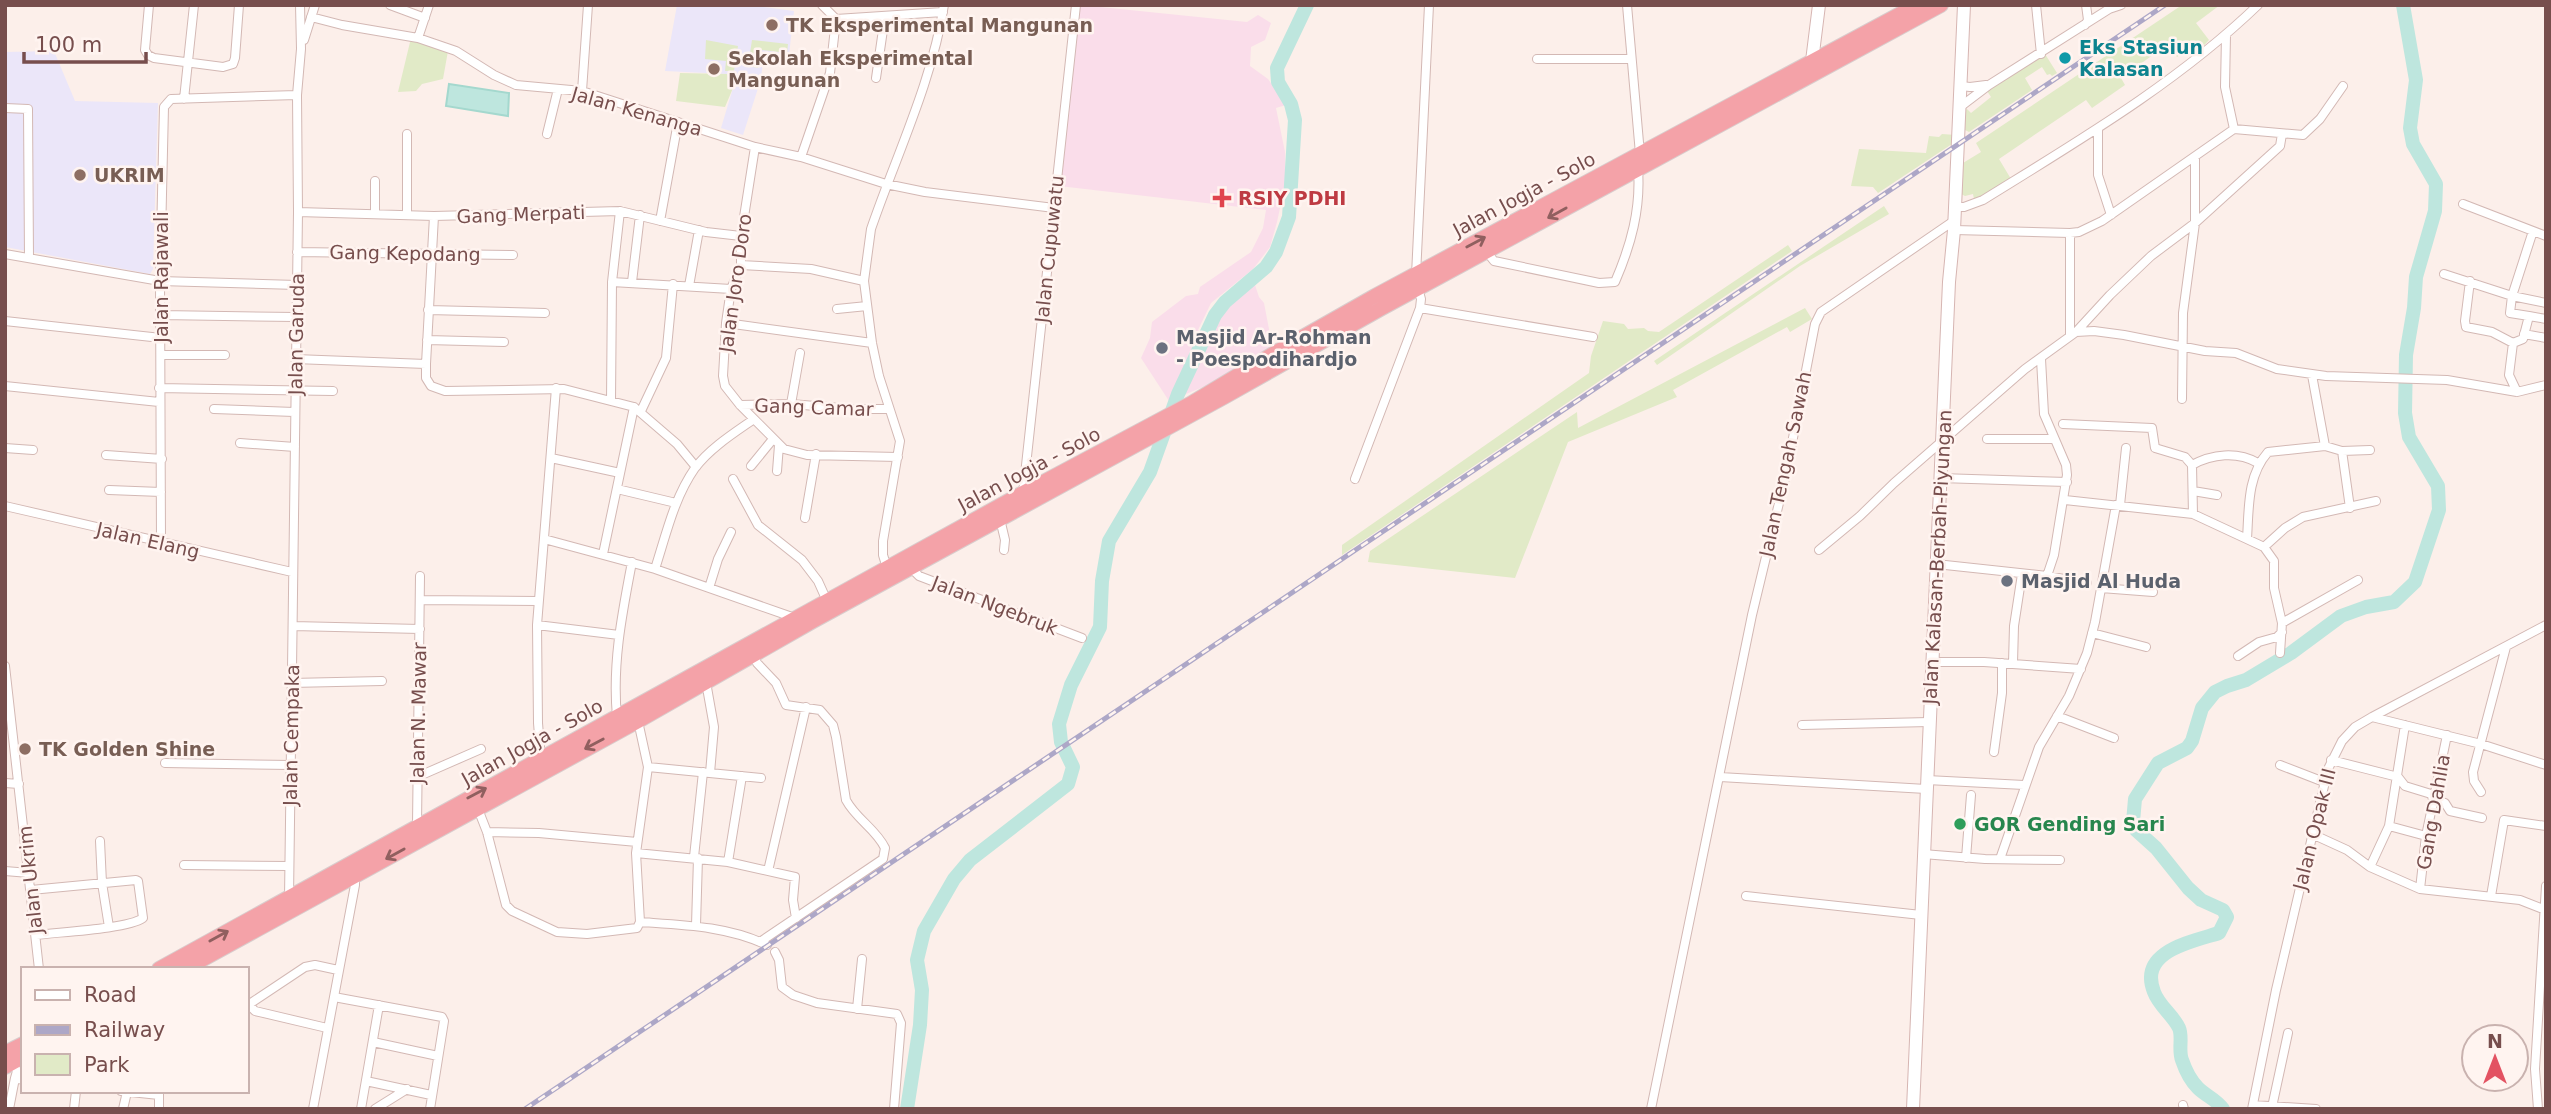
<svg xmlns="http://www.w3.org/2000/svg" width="2551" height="1114" font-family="'DejaVu Sans',sans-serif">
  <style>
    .education { fill: #ebe6f9 }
    .medical { fill: #faddea }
    .green { fill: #e1eac7 }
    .water { fill: #bee6de; stroke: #a4d8ce; stroke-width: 2 }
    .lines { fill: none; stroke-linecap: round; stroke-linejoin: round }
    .river { stroke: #bee6de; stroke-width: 14 }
    .street-casing { stroke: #d3b8b4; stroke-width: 10 }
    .secondary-casing { stroke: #d6b5b2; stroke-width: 14 }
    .highway-casing { stroke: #d9cdcd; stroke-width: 16 }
    .street { stroke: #fff; stroke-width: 8 }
    .secondary { stroke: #fff; stroke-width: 12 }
    .highway { stroke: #f4a2a8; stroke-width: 14 }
    .rail-casing { stroke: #ada7c7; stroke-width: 5 }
    .rail { stroke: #fff4f0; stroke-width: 2.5; stroke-dasharray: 8; stroke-linecap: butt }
    .oneway { stroke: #905f5f }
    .education-dot { fill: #8d6e63; stroke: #fff4f0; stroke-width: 2.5 }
    .culture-dot { fill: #0f9aa8; stroke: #fff4f0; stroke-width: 2.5 }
    .health-dot { fill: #e0444e; stroke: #fff4f0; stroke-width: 2.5 }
    .worship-dot { fill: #6b7280; stroke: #fff4f0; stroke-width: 2.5 }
    .leisure-dot { fill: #2e9e5b; stroke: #fff4f0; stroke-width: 2.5 }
    .labels { text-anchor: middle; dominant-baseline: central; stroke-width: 5; stroke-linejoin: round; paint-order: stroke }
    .education-label { font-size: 19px; font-weight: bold; fill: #785e54; stroke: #fff4f0; text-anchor: start }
    .culture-label { font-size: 19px; font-weight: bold; fill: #0d838f; stroke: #fff4f0; text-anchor: start }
    .street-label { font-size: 19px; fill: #774e4d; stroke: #fff4f0 }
    .health-label { font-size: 19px; font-weight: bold; fill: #be3a42; stroke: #fff4f0; text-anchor: start }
    .worship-label { font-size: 19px; font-weight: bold; fill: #5b616d; stroke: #fff4f0; text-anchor: start }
    .leisure-label { font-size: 19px; font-weight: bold; fill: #27864d; stroke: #fff4f0; text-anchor: start }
  </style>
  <rect width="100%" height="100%" fill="#fcefea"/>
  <!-- education -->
  <path class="education" d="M 677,5 L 748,5 L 794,11 L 789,55 L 764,52 L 761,79 L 743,135 L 721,128 L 733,88 L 727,74 L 665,71 Z
    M 54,51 L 75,101 L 158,103 L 153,269 L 150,274 L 5,247 L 5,52 Z"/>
  <!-- medical -->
  <path class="medical" d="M 1081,5 L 1247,22 L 1258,15 L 1271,23 L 1265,40 L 1251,47 L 1250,66 L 1268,79 L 1286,105 L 1276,108 L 1285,152 L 1285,185 L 1277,222 L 1270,247 L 1253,269 L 1211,303 L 1198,330 L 1207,336 L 1219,312 L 1244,288 L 1254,282 L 1259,297 L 1264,303 L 1273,350 L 1230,376 L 1169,401 L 1141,358 L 1150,338 L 1152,322 L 1186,296 L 1198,294 L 1200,287 L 1251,252 L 1263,228 L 1266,210 L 1059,186 L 1071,46 Z"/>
  <!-- green -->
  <path class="green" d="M 2182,5 L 2220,5 L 2196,23 L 2209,40 L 2193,57 L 2187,50 L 2177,57 L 2168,44 L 2121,78 L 2125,85 L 2092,108 L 2086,100 L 1999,159 L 2011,179 L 1978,201 L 1974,199 L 1973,194 L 1965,196 L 1961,194 L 1963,163 L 1981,152 L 1976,143 Z
    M 411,38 L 448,51 L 443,79 L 422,84 L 416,91 L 398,92 Z
    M 706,40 L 738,46 L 734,71 L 725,71 L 726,61 L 705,59 Z
    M 752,40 L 788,44 L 787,53 L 761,50 L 758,68 L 748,66 Z
    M 2045,54 L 2057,73 L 2052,76 L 2050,74 L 2047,75 L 2042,67 L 2025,78 L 2032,90 L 1969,132 L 1963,129 L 1964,111 L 1967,109 L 1971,113 L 1991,97 L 1987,91 Z
    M 680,73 L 727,74 L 733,88 L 725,107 L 676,101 Z
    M 1942,134 L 1956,135 L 1955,142 L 1878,193 L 1873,187 L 1851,186 L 1859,149 L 1926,153 L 1929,136 L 1939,137 Z
    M 1884,206 L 1889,214 L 1800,266 L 1657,365 L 1654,361 Z
    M 1788,245 L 1792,251 L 1342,555 L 1342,545 L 1589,373 L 1591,356 L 1603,321 L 1624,324 L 1628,329 L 1644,328 L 1648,331 L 1659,332 Z
    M 1805,308 L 1812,319 L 1790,332 L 1787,327 L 1673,390 L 1677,397 L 1568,442 L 1515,578 L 1368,562 L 1370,551 L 1577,412 L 1578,428 Z"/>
  <!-- water -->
  <path class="water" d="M 449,84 L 509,93 L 508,116 L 446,106 Z"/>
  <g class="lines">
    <!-- river -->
    <path class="river" d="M 907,1109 L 920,1025 L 922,990 L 917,960 L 924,931 L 954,879 L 970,860 L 1068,784 L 1073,767 L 1061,742 L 1059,724 L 1071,685 L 1100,627 L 1102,581 L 1109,541 L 1150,472 L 1178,394 L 1215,315 L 1225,302 L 1266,267 L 1276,252 L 1289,217 L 1295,120 L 1291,104 L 1278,82 L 1277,68 L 1307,5
      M 2223,1109 C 2216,1099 2206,1096 2198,1088 C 2191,1081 2185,1069 2182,1060 C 2178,1050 2183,1037 2179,1028 C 2173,1015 2159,1006 2154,992 C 2138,951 2191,942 2219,933 L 2227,917 L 2223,910 L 2201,900 L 2188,888 L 2156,848 L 2136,830 L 2133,822 L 2135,799 L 2158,763 L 2187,748 L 2192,741 L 2202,708 L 2215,692 L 2227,686 L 2246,680 L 2291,653 L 2341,616 L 2366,607 L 2394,602 L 2415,582 L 2439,510 L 2438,486 L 2409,437 L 2405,413 L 2406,355 L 2414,308 L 2416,277 L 2435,211 L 2436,184 L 2413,144 L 2410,128 L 2416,80 L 2403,5"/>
    <!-- street casing -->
    <g class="street-casing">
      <path id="street" d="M 149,5 L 145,50 L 148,55 L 154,58 L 223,67 L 233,64 L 235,58 L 239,5
        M 390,5 L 425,18
        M 1627,5 L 1640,154
        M 2036,5 L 2041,54
        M 311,17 L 342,25 L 418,38 L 456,51 L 494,75 L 516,85 L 582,91 L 755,147 L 801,157 L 886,184 L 925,192 L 1054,208
        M 836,19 L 943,12
        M 2085,25 L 2088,20 L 2086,5
        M 2226,35 L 2225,87 L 2234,129
        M 418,38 L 429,5
        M 304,40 L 315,5
        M 1537,59 L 1631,59
        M 876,78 L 885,16
        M 1961,86 L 1970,87 L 1986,85
        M 582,91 L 588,5
        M 184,99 L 194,5
        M 1960,107 L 1989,85 L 2109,9 L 2121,5
        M 5,108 L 28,109 L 29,258
        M 2098,129 L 2098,175 L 2111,215
        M 547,134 L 558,89
        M 755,147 L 741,236 L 741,265 L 731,289 L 726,323 L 723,376 L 725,386 L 740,405 L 784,449 L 807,455 L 898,457
        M 801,157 L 830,73 L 836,19 L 822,5
        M 2463,204 L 2546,236
        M 1955,207 L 1964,207 L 1983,200 C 2078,141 2177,83 2258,5
        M 298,212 L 434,216 L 620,211 L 706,232 L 741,236
        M 375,214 L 375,181
        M 407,215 L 407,134
        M 434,216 L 426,364 L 426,378 L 431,386 L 445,391 L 564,389 L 634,407 L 677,444 L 696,467
        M 660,221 L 678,122
        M 1954,230 L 2070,233 L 2079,232 L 2102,221 L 2234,129 L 2303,135 L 2320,119 L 2343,86
        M 2070,233 L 2070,336
        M 1486,251 L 1494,261 L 1599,283 L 1615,282 C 1631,245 1641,209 1638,169
        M 297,252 L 513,255
        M 5,254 L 160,281 L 297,285
        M 741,265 L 811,269 L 864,281
        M 2444,274 L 2512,296 L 2546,303
        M 1416,275 L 1429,5
        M 2470,281 L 2465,321 L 2466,327 L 2492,332 L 2513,343
        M 612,282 L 731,289
        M 632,282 L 640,215
        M 689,286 L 699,230
        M 1420,308 L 1593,337
        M 837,309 L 867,306
        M 428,310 L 545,313
        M 161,315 L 296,317
        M 2529,316 L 2510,313 L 2512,296 L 2533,231
        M 5,321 L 161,338
        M 726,323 L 872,343
        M 2076,332 L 2094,331 L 2124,335 L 2205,351 L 2236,353 L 2277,369 L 2326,376 L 2447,380 L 2517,392 L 2546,385
        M 2524,334 L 2546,338
        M 427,340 L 504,342
        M 2513,343 L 2523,339 L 2529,316 L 2546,319
        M 2513,343 L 2509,375 L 2517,392
        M 161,355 L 225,355
        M 295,359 L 426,364
        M 2041,359 L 2044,414 L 2066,465 L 2067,475 L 2054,555 L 2047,576
        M 2312,375 L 2325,446
        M 5,386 L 159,402
        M 159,388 L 333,391
        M 2182,399 L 2183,313 L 2195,223 L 2195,157
        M 611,401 L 612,282 L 620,211
        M 791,404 L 800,353
        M 740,405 L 791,404 L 852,409 L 889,409
        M 214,409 L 294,412
        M 641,411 L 666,358 L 673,284
        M 2063,424 L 2152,428 L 2155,448 L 2185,457 L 2192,465 L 2193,514
        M 1987,439 L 2054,439
        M 240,443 L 295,447
        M 5,448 L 33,450
        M 2342,451 L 2350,508
        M 106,455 L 162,459
        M 551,458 L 620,473
        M 2192,465 C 2212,454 2237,451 2258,463
        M 751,466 L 773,439
        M 777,471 L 779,445
        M 1940,478 L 2067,482
        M 733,479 L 758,525 L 802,560 L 818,581 L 827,601
        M 1355,479 L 1420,308 L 1421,299 L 1418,288
        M 617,489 L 676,503
        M 109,490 L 161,492
        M 2193,491 L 2217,495
        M 1023,493 L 1076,5
        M 2065,500 L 2193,514 L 2264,547 L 2274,561 L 2274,588 L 2282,623 L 2280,653
        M 2120,505 L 2126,448
        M 5,506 L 292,572
        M 805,518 L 816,454
        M 1000,519 L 1005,540 L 1004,550
        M 544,539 L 655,569 L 795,618
        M 2247,539 C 2249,508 2247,476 2268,452 L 2325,446 L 2342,451 L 2370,450
        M 161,542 L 160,281 L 164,107 L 171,99 L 297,95
        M 2264,547 L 2285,528 L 2303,517 L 2376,501
        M 1819,550 L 1860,516 L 1894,483 L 2025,369 L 2076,332 L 2110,295 L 2151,256 L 2195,223 L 2280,146 L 2282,134
        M 603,554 L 634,407
        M 1936,564 L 2047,576 L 2087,583
        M 887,568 L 883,555 L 883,541 L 900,441 L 879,376 L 872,343 L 864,281 L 871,229 C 896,156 932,82 944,5
        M 911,568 L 919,576 L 1082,638
        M 655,569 C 666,535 674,498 695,468 C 710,448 734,433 754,419
        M 709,588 L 718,559 L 731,532
        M 2101,588 L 2153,592
        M 420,600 L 538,601
        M 2282,623 L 2358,580
        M 537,625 L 619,635
        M 293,626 L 420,629
        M 2092,633 L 2146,647
        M 754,656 L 757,663 L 776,683 L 786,705 L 820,710 L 833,725 L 836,737 L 846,800 C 856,819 876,829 885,848 L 883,859 L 760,942
        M 2238,656 L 2259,642 L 2277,637 L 2282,632
        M 1932,662 L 1984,662 L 2081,669
        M 2013,663 L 2014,626 L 2022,574
        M 5,666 L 39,969
        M 706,682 L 714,727 L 710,773
        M 291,683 L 382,681
        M 2057,716 L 2114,738
        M 617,717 C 612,664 622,614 632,562
        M 2372,717 L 2481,744 L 2546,765
        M 1802,725 L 1929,722
        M 1994,752 L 2002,693 L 2002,663
        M 541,759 L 538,723 L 537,625 L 556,388
        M 2331,760 L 2398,777 L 2405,786 L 2431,794 L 2433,799 L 2445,803 L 2450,811 L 2482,818
        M 165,763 L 291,765
        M 2280,765 L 2324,782
        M 648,767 L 761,778
        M 417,777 L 481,749
        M 1720,777 L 1926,789
        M 1927,780 L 2024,785
        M 5,783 L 19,784
        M 2481,792 L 2474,781 L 2473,772 L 2506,647
        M 478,809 L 487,832 L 506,905 L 512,911 L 557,932 L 587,934 L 637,928 L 640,922 L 636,853 L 648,767 L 638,721
        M 417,825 L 420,576
        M 2389,826 L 2426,836
        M 487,832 L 539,833 L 637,842
        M 2312,834 L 2347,850 L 2370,867 L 2420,889 L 2520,900 L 2543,909
        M 100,841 L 102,883 L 109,927
        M 636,853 L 728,862 L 795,877 L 793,900 L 796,918
        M 1923,854 L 1985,859 L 2060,860
        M 694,857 L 703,772
        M 1966,858 L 1971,795
        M 2000,859 L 2039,747 L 2069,696 L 2087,653 L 2095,622 L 2116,505
        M 728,862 L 742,776
        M 184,865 L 289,866
        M 2370,867 L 2389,826 L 2405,725
        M 5,871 L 29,873
        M 768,871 L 806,707
        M 2420,889 L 2426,836 L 2447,735
        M 31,890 L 136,880 L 138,881 L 143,918 C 128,929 58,932 36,935
        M 1746,896 L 1921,915
        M 2491,896 L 2504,820 L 2546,826
        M 289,898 L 298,212 L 297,95 L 301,49 L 300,5
        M 640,922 C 683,925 727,926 767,945
        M 696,925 L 698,858
        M 775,952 L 779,960 L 782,987 L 793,995 L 817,1003 L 897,1014 L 901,1023 L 894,1109
        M 334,997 L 442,1017 L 444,1021 L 430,1109
        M 857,1009 L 862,959
        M 327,1028 L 255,1011 L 251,1007 L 251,1003 L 305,967 L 315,965 L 338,970
        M 373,1042 L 438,1056
        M 13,1062 L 17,1071 L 15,1078 L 23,1080
        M 366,1081 L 431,1095
        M 121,1091 L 159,1095
        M 2183,1105 L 2184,1109
        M 2253,1105 L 2316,1109
        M 2272,1107 L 2288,1033
        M 9,1109 L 15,1078
        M 74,1109 L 76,1091
        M 123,1109 L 127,1092
        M 159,1109 L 159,1091
        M 313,1109 L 355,885 L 355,877
        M 361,1109 L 379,1005
        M 375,1109 L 407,1089
        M 1651,1109 L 1752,615 L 1786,474 L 1815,324 L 1821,312 L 1955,220
        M 2252,1109 L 2276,990 L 2328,769 L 2342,741 L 2355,727 L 2372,717 L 2546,625
        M 2538,1109 L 2535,1069 L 2546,886"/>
    </g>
    <!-- secondary casing -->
    <g class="secondary-casing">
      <path id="secondary" d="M 1815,67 L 1812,61 L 1819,5
        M 1913,1109 L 1949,282 L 1954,230 L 1964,5"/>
    </g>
    <!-- highway casing -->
    <g class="highway-casing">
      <path id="highway" d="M 159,969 L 1023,493 L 1190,404 L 1278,351 L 1375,296 L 1917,5
        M 185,969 L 638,721 L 813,621 L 1224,397 L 1382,308 L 1941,5
        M 5,1053 L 23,1044
        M 5,1067 L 23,1057"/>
    </g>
    <!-- street -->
    <use href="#street" class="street"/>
    <!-- secondary -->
    <use href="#secondary" class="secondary"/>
    <!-- highway -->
    <use href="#highway" class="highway"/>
    <!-- rail casing -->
    <g class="rail-casing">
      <path id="rail" d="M 525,1109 L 2165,5"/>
    </g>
    <!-- rail -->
    <use href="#rail" class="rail"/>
  </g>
  <!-- one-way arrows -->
  <defs><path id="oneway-shaft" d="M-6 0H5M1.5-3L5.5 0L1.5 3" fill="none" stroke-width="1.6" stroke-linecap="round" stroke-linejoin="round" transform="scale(1.75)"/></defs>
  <g class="oneway">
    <use href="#oneway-shaft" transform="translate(1557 213) rotate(151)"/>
    <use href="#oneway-shaft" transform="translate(1476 242) rotate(-28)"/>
    <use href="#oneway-shaft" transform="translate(594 744) rotate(152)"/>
    <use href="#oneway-shaft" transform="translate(477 793) rotate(-28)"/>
    <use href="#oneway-shaft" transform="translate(395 854) rotate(151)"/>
    <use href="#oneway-shaft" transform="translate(219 936) rotate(-29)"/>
  </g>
  <!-- markers -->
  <g class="education-dot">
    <circle cx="772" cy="25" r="7"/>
    <circle cx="714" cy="69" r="7"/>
    <circle cx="80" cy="175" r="7"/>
    <circle cx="25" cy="749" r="7"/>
  </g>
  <circle class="culture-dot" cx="2065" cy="58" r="7"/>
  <path class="health-dot" d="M1218.5 187.5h7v7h7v7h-7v7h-7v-7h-7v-7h7z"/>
  <g class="worship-dot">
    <circle cx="1162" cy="348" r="7"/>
    <circle cx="2007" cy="581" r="7"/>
  </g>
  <circle class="leisure-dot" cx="1960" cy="824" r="7"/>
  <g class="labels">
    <!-- education labels -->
    <g class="education-label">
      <text x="786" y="25">TK Eksperimental Mangunan</text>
      <text x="728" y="58">Sekolah Eksperimental<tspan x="728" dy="22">Mangunan</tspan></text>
      <text x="94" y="175">UKRIM</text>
      <text x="39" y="749">TK Golden Shine</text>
    </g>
    <!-- culture labels -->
    <g class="culture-label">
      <text x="2079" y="47">Eks Stasiun<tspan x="2079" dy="22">Kalasan</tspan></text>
    </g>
    <!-- street labels -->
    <g class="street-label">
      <text transform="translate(637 111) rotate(16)">Jalan Kenanga</text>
      <text transform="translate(1524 194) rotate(-28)">Jalan Jogja - Solo</text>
      <text transform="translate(521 214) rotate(-2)">Gang Merpati</text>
      <text transform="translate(1049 249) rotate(-84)">Jalan Cupuwatu</text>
      <text transform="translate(405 253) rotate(1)">Gang Kepodang</text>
      <text transform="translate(161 277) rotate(-90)">Jalan Rajawali</text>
      <text transform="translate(735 283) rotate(-82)">Jalan Joro Doro</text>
      <text transform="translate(296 334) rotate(-89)">Jalan Garuda</text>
      <text transform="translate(814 407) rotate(2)">Gang Camar</text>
      <text transform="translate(1785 464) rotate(-78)">Jalan Tengah Sawah</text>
      <text transform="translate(1029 469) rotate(-28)">Jalan Jogja - Solo</text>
      <text transform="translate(148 540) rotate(13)">Jalan Elang</text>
      <text transform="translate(1937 557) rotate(-87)">Jalan Kalasan-Berbah-Piyungan</text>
      <text transform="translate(995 605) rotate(21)">Jalan Ngebruk</text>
      <text transform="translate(418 713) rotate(-89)">Jalan N. Mawar</text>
      <text transform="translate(291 735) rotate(-89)">Jalan Cempaka</text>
      <text transform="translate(532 742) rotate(-29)">Jalan Jogja - Solo</text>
      <text transform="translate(2433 812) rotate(-80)">Gang Dahlia</text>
      <text transform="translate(2314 829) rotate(-76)">Jalan Opak III</text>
      <text transform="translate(30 880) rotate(-96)">Jalan Ukrim</text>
    </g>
    <!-- health labels -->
    <g class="health-label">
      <text x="1238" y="198">RSIY PDHI</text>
    </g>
    <!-- worship labels -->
    <g class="worship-label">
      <text x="1176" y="337">Masjid Ar-Rohman<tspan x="1176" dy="22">- Poespodihardjo</tspan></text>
      <text x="2021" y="581">Masjid Al Huda</text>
    </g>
    <!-- leisure labels -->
    <g class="leisure-label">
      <text x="1974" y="824">GOR Gending Sari</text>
    </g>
  </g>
  <!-- border -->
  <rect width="2551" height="1114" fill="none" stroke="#774e4d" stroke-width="14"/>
  <!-- legend -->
  <rect x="21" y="967" width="228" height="126" fill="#fff4f0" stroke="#c9b2af" stroke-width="2"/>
  <rect x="35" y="990" width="35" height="10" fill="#ffffff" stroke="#c9b2af" stroke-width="2"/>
  <text x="84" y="1002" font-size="21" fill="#774e4d">Road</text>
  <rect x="35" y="1025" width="35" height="10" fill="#ada7c7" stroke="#c9b2af" stroke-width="2"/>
  <text x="84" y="1037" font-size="21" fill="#774e4d">Railway</text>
  <rect x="35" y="1054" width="35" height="21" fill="#e1eac7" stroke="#c9b2af" stroke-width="2"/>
  <text x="84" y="1072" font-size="21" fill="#774e4d">Park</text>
  <!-- north arrow -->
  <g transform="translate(2495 1058)"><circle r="33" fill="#fff4f0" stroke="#c9b2af" stroke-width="2"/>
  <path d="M0-5L12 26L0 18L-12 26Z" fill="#e35262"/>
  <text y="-10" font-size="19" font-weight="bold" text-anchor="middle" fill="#774e4d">N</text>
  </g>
  <!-- scale -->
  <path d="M24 52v10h122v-10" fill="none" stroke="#774e4d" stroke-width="3.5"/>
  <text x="35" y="52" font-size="21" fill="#774e4d" stroke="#fff4f0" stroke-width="5" paint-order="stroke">100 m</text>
</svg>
